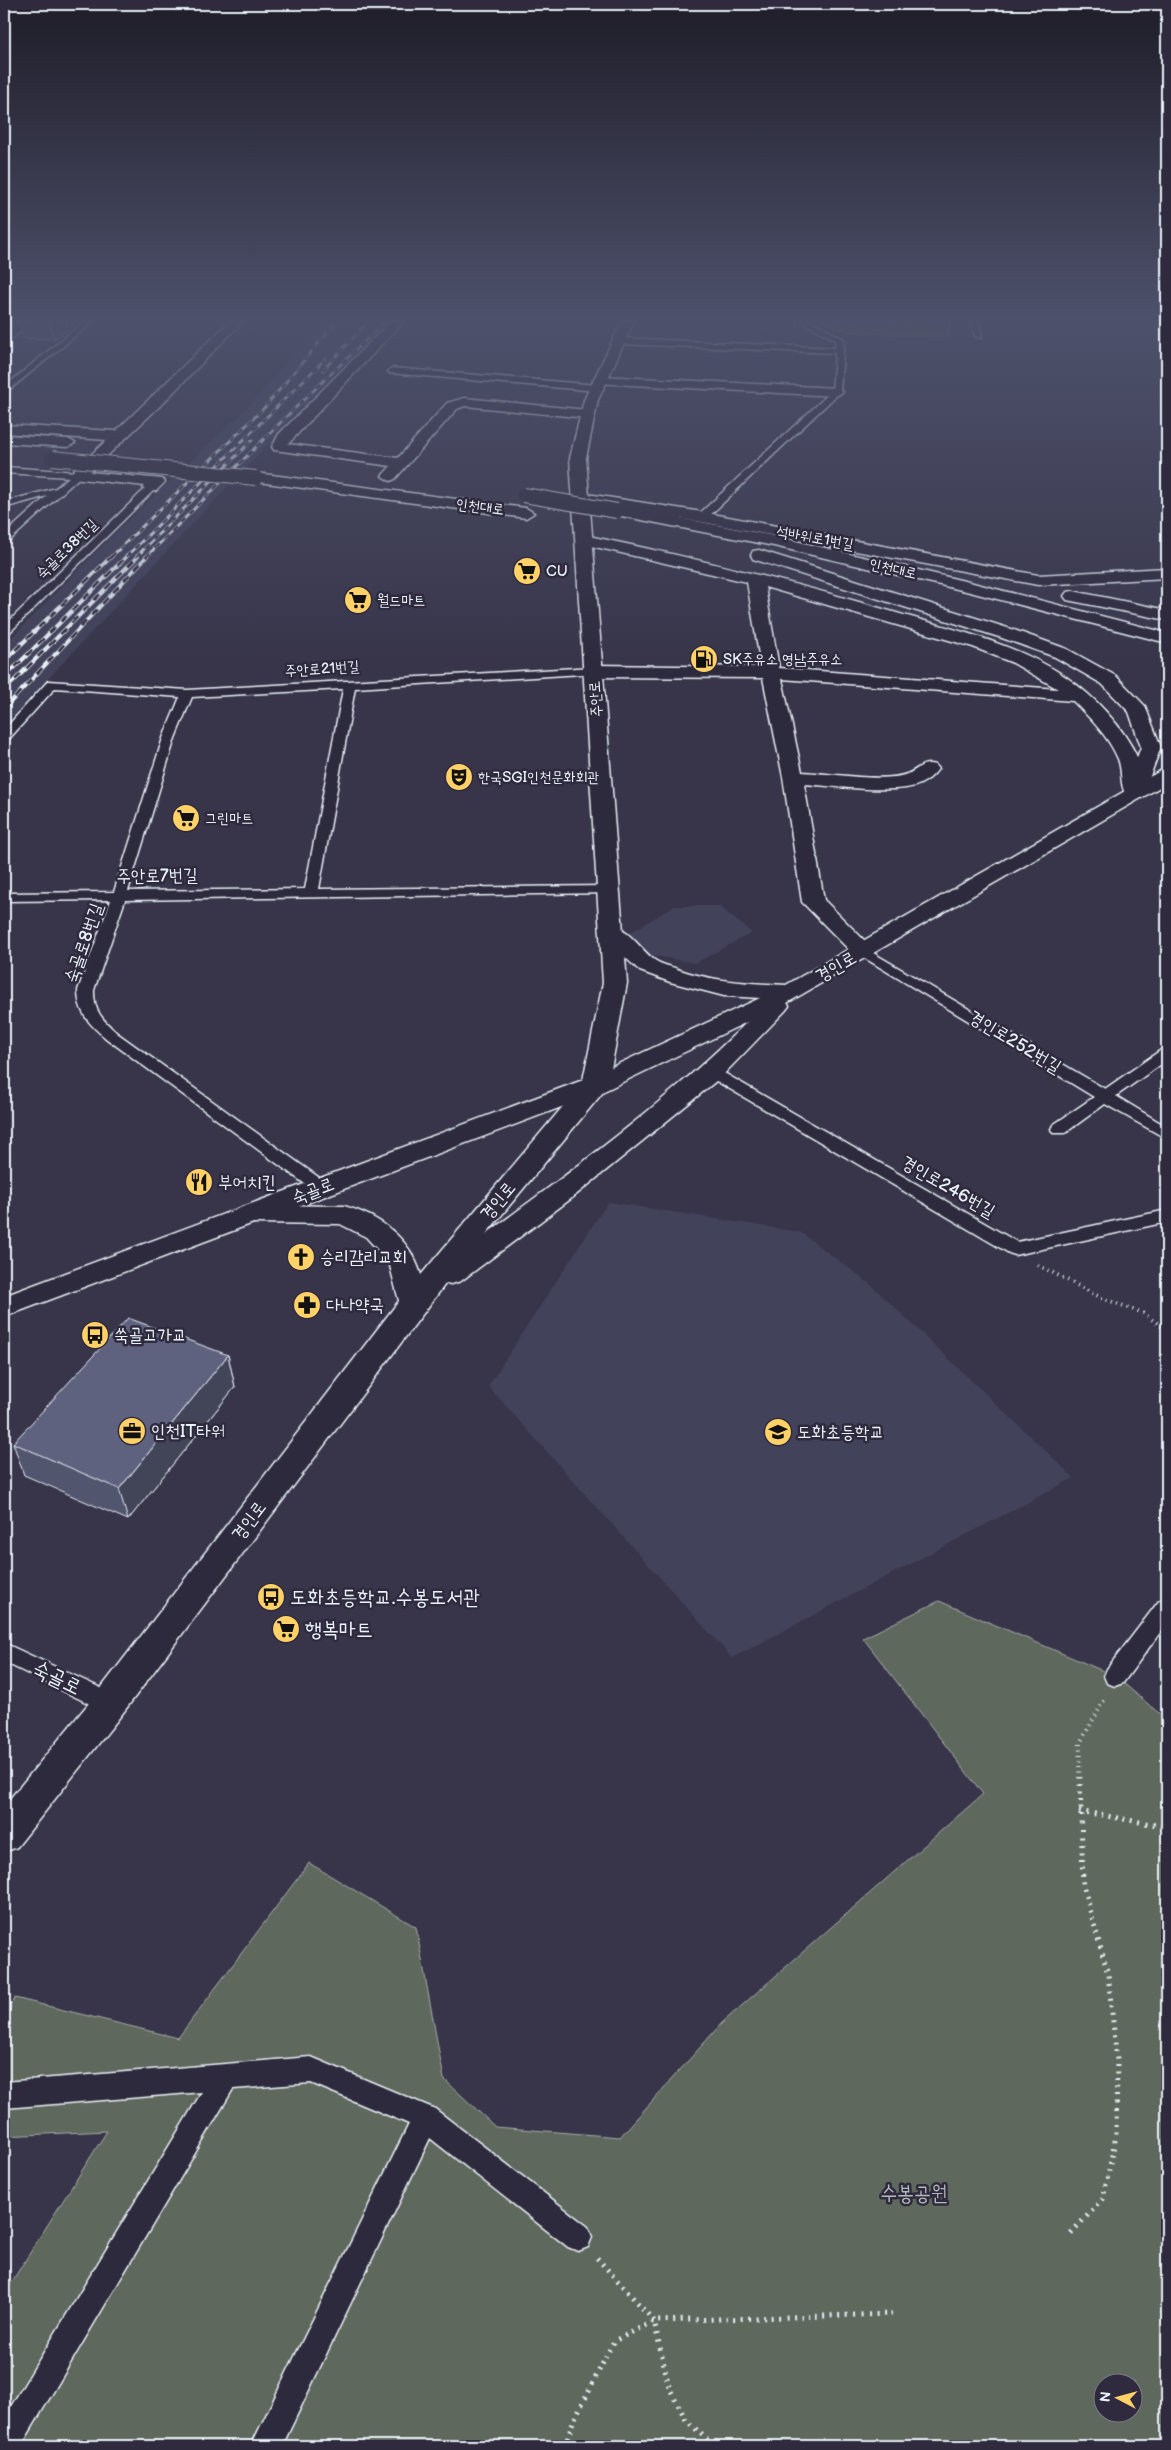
<svg xmlns="http://www.w3.org/2000/svg" width="1171" height="2450" font-family="'Balsamiq Sans','Poor Story',sans-serif">
  <style>
    .built { fill: #43425a }
    .green { fill: #5f675b; stroke: #a4acaa; fill-rule: evenodd }
    .lines { fill: none; stroke-linecap: round; stroke-linejoin: round }
    .service-casing { stroke: #e8f1f8; stroke-width: 3 }
    .minor-casing { stroke: #e8f1f8; stroke-width: 3 }
    .secondary-casing { stroke: #e8f1f8; stroke-width: 3 }
    .primary-casing { stroke: #e8f1f8; stroke-width: 3 }
    .trunk-casing { stroke: #e8f1f8; stroke-width: 3 }
    .path-far1 { stroke: #e8f1f8; stroke-width: 4; stroke-dasharray: 1 4.5; stroke-linecap: butt }
    .path { stroke: #e8f1f8; stroke-width: 5; stroke-dasharray: 2 5.5; stroke-linecap: butt }
    .service { fill: #2f2a3d; fill-rule: evenodd }
    .minor { fill: #2f2a3d; fill-rule: evenodd }
    .secondary { fill: #2f2a3d; fill-rule: evenodd }
    .primary { fill: #2f2a3d; fill-rule: evenodd }
    .trunk { fill: #2f2a3d; fill-rule: evenodd }
    .rail-far1-casing { stroke: #e8f1f8; stroke-width: 3 }
    .rail-casing { stroke: #e8f1f8; stroke-width: 4 }
    .rail-far1 { stroke: #2f2a3d; stroke-width: 2; stroke-dasharray: 6; stroke-linecap: butt }
    .rail { stroke: #2f2a3d; stroke-width: 2.5; stroke-dasharray: 8; stroke-linecap: butt }
    .trunk-bridge-casing { stroke: #e8f1f8; stroke-width: 16; stroke-linecap: butt }
    .trunk-bridge { stroke: #2f2a3d; stroke-width: 14 }
    .wall { fill: #51546d; stroke: #e8f1f8 }
    .shaded-wall { fill: #424559; stroke: #e8f1f8 }
    .building { fill: #5e627f; stroke: #e8f1f8 }
    .labels { text-anchor: middle; dominant-baseline: central; stroke-width: 5; stroke-linejoin: round; paint-order: stroke }
    .far-street-label { font-size: 15px; fill: #e8f1f8; stroke: #2f2a3d }
    .far-poi-label { font-size: 15px; fill: #e8f1f8; stroke: #2f2a3d; text-anchor: start }
    .street-label { font-size: 18px; fill: #e8f1f8; stroke: #2f2a3d }
    .poi-label { font-size: 18px; fill: #e8f1f8; stroke: #2f2a3d; text-anchor: start }
    .near-poi-label { font-size: 21px; fill: #e8f1f8; stroke: #2f2a3d; text-anchor: start }
    .near-street-label { font-size: 21px; fill: #e8f1f8; stroke: #2f2a3d }
    .near-park-label { font-size: 21px; fill: #b1bab9; stroke: #2f2a3d }
  </style>
  <rect width="100%" height="100%" fill="#38354a"/>
  <filter id="ink" filterUnits="userSpaceOnUse"><feTurbulence type="fractalNoise" baseFrequency=".02" numOctaves="2"/><feDisplacementMap in="SourceGraphic" scale="10" xChannelSelector="R" yChannelSelector="G"/><feConvolveMatrix kernelMatrix="1 2 1 2 8 2 1 2 1" color-interpolation-filters="sRGB"/></filter>
  <g filter="url(#ink)">
    <!-- built -->
    <path class="built" d="M 323,321 L 395,321 L 350,361 L 226,488 L 4,726 L 4,645 L 119,529 L 249,406 Z
      M 674,906 L 719,906 L 752,933 L 695,963 L 644,954 L 628,934 Z
      M 608,1202 L 800,1232 L 869,1283 L 1074,1478 L 732,1658 L 488,1386 Z"/>
    <!-- green -->
    <path class="green" d="M 823,321 L 949,321 L 949,337 L 850,332 Z
      M 939,1601 L 1115,1676 L 1167,1720 L 1167,2446 L 4,2446 L 4,2294 L 107,2131 L 4,2136 L 4,2014 L 15,1998 L 178,2038 L 309,1863 L 416,1927 L 444,2079 L 495,2127 L 620,2137 L 722,2023 L 983,1794 L 863,1638 ZM 1104,2382 L 1134,2382 L 1134,2412 L 1104,2412 Z"/>
    <g class="lines">
      <!-- service casing -->
      <g class="service-casing">
        <path id="service" d="M 85,321 L 94,321 L 4,394 L 4,387 Z
          M 801,321 L 811,321 L 844,339 L 840,392 L 706,519 L 698,519 L 698,515 L 832,391 L 835,353 L 619,344 L 615,341 L 619,338 L 835,348 L 836,340 Z
          M 971,321 L 979,321 L 982,338 L 975,336 Z
          M 392,368 L 597,385 L 601,388 L 597,391 L 389,373 L 388,371 Z
          M 4,467 L 77,472 L 82,475 L 8,542 L 4,543 L 4,535 L 47,496 L 4,508 L 4,502 L 56,488 L 69,477 L 4,473 Z
          M 151,485 L 156,488 L 154,490 L 8,634 L 4,635 L 4,626 L 148,486 Z
          M 594,667 L 600,671 L 598,673 L 355,688 L 319,889 L 609,886 L 616,890 L 614,893 L 125,900 L 94,990 C 93,1011 103,1020 117,1033 L 328,1184 L 331,1188 L 328,1192 L 316,1192 L 107,1039 C 90,1025 78,1013 78,990 L 111,900 L 4,901 L 4,893 L 114,892 L 163,738 L 180,697 L 55,688 L 8,740 L 4,741 L 4,730 L 48,681 L 187,690 ZM 343,689 L 305,889 L 128,891 L 175,738 L 192,697 Z
          M 863,947 L 1105,1089 L 1161,1050 L 1167,1048 L 1167,1060 L 1116,1096 L 1167,1127 L 1167,1139 L 1105,1104 L 1065,1133 L 1053,1133 L 1051,1129 L 1053,1125 L 1094,1097 L 858,954 L 856,951 Z
          M 712,1066 L 1017,1242 L 1167,1210 L 1167,1222 L 1015,1255 L 1009,1253 L 706,1075 L 704,1071 L 706,1067 Z
          M 1167,1598 L 1167,1623 L 1123,1683 L 1115,1686 L 1107,1683 L 1104,1676 L 1107,1669 L 1159,1601 Z
          M 4,1643 L 118,1696 L 121,1703 L 118,1710 L 110,1713 L 102,1710 L 4,1662 Z
          M 311,2057 L 435,2109 L 588,2227 L 592,2237 L 588,2247 L 578,2251 L 568,2247 L 430,2138 L 282,2446 L 251,2446 L 409,2124 L 311,2083 L 233,2089 L 21,2446 L 4,2446 L 4,2418 L 202,2092 L 4,2108 L 4,2082 Z"/>
      </g>
      <!-- minor casing -->
      <g class="minor-casing">
        <path id="minor" d="M 19,321 L 33,321 L 9,341 L 4,342 L 4,332 Z
          M 230,321 L 243,321 L 162,404 L 90,472 L 162,479 L 165,482 L 156,491 L 146,491 L 143,488 L 145,486 L 72,478 L 69,475 L 72,472 L 107,440 L 4,433 L 4,425 L 116,431 Z
          M 391,321 L 404,321 L 288,444 L 398,458 L 447,403 L 464,398 L 587,410 L 594,414 L 587,418 L 465,406 L 457,409 L 395,479 L 390,481 L 382,476 L 391,466 L 274,450 L 272,447 L 279,434 Z
          M 600,376 L 836,388 L 843,392 L 836,396 L 595,383 L 593,380 L 595,377 Z
          M 581,493 L 702,512 L 1038,575 L 1167,568 L 1167,578 L 1038,585 L 702,522 L 575,501 L 573,498 L 575,495 Z
          M 584,535 C 691,557 796,583 900,614 C 956,630 1017,644 1066,677 C 1094,696 1124,727 1138,759 C 1142,769 1142,781 1144,792 L 1141,796 L 1134,798 L 1127,796 C 1119,786 1123,771 1118,759 C 1109,737 1090,718 1073,701 L 782,679 L 802,772 C 827,773 885,783 907,774 C 919,770 921,761 935,765 L 938,769 C 934,775 927,781 920,784 C 899,795 830,786 804,784 L 824,900 L 875,951 L 871,956 L 863,958 L 855,956 L 802,902 L 783,777 L 763,678 L 594,677 L 587,675 L 585,671 L 587,667 L 594,665 L 761,667 L 747,582 L 578,543 L 576,540 L 578,537 ZM 765,587 L 973,647 L 1013,663 L 1058,689 L 779,668 Z"/>
      </g>
      <!-- secondary casing -->
      <g class="secondary-casing">
        <path id="secondary" d="M 622,321 L 634,321 L 598,400 L 586,458 L 627,983 L 608,1085 L 604,1091 L 4,1317 L 4,1296 L 583,1080 L 603,983 L 570,458 L 584,400 Z"/>
      </g>
      <!-- primary casing -->
      <g class="primary-casing">
        <path id="primary" d="M 1167,769 L 1167,783 L 787,1003 L 789,1006 L 785,1011 L 721,1077 L 572,1198 L 461,1281 L 451,1284 L 446,1283 L 122,1714 L 17,1847 L 4,1852 L 4,1806 L 98,1692 L 399,1301 L 389,1262 L 366,1237 L 340,1224 L 252,1223 L 242,1221 L 238,1214 L 242,1207 L 252,1205 L 344,1206 C 380,1216 410,1238 421,1275 L 586,1079 L 760,998 L 724,996 L 670,982 L 640,971 L 604,938 L 601,933 L 604,928 C 627,922 639,950 656,961 C 662,965 671,966 677,969 C 713,982 749,983 786,985 L 1160,771 ZM 747,1022 C 668,1101 576,1168 486,1234 L 604,1091 Z"/>
      </g>
      <!-- trunk casing -->
      <g class="trunk-casing">
        <path id="trunk" d="M 4,435 L 68,439 L 75,443 L 68,447 L 4,443 Z
          M 256,473 L 526,508 L 534,513 L 526,518 L 251,481 L 248,478 L 251,475 Z
          M 617,506 L 774,536 L 973,583 L 1167,633 L 1167,643 L 970,592 L 774,546 L 611,514 L 609,511 L 611,508 Z
          M 759,550 L 1014,630 L 1067,649 L 1116,676 L 1145,706 L 1161,747 L 1144,792 L 1141,796 L 1134,798 L 1127,796 L 1124,792 L 1141,747 L 1129,712 L 1102,684 L 1055,657 L 1002,638 L 753,559 L 751,555 L 753,551 Z
          M 1073,591 L 1167,610 L 1167,620 L 1067,600 L 1064,596 L 1067,592 Z"/>
      </g>
      <!-- path-far1 -->
      <path class="path-far1" d="M 1038,1265 L 1102,1298 L 1143,1313 L 1167,1330
        M 1079,1778 L 1080,1743 L 1105,1699"/>
      <!-- path -->
      <path class="path" d="M 1079,1811 L 1167,1827
        M 1071,2233 L 1103,2199 L 1116,2136 L 1117,2060 L 1108,1974 L 1083,1885 L 1080,1777
        M 597,2258 L 654,2321 L 669,2387 L 686,2420 L 714,2446
        M 565,2446 L 573,2422 L 614,2341 L 654,2321 L 892,2314"/>
      <!-- service -->
      <use href="#service" class="service"/>
      <!-- minor -->
      <use href="#minor" class="minor"/>
      <!-- secondary -->
      <use href="#secondary" class="secondary"/>
      <!-- primary -->
      <use href="#primary" class="primary"/>
      <!-- trunk -->
      <use href="#trunk" class="trunk"/>
      <!-- rail-far1 casing -->
      <g class="rail-far1-casing">
        <path id="rail-far1" d="M 323,370 L 369,321
          M 111,557 L 265,407 L 337,321
          M 126,557 L 325,359
          M 136,557 L 252,440
          M 146,557 L 288,415 L 386,321"/>
      </g>
      <!-- rail casing -->
      <g class="rail-casing">
        <path id="rail" d="M 4,661 L 112,556
          M 4,678 L 127,556
          M 4,691 L 138,556
          M 4,709 L 147,556"/>
      </g>
      <!-- rail-far1 -->
      <use href="#rail-far1" class="rail-far1"/>
      <!-- rail -->
      <use href="#rail" class="rail"/>
      <!-- trunk-bridge casing -->
      <g class="trunk-bridge-casing">
        <path id="trunk-bridge" d="M 52,458 L 256,478
          M 524,495 L 617,511"/>
      </g>
      <!-- trunk-bridge -->
      <use href="#trunk-bridge" class="trunk-bridge"/>
    </g>
    <!-- wall -->
    <path class="wall" d="M 20,321 L 78,321 L 54,339 L 23,338 Z
      M 228,1355 L 235,1387 L 128,1520 L 24,1475 L 13,1443 Z"/>
    <!-- shaded-wall -->
    <path class="shaded-wall" d="M 50,321 L 78,321 L 54,339 Z
      M 228,1355 L 235,1387 L 128,1520 L 119,1489 Z"/>
    <!-- building -->
    <path class="building" d="M 128,1318 L 228,1355 L 119,1489 L 13,1443 Z"/>
  </g>
  <!-- sky -->
  <linearGradient id="sky" x2="0" y2="1"><stop stop-color="#1f1d29"/><stop offset="0.48" stop-color="#4d516b"/><stop offset="1" stop-color="#4d516b" stop-opacity="0"/></linearGradient>
  <rect width="1171" height="664" fill="url(#sky)"/>
  <!-- icons -->
  <defs>
    <g id="supermarket-disc" transform="scale(1.4375)"><circle r="9.5" fill="#ffd166" stroke="#2f2a3d"/><path d="M-6-5.5h2.5l.6 2H6L4.5 2H-2.5L-4.4-4H-6ZM-1.5 3.2a1.3 1.3 0 1 0 .1 0ZM3 3.2a1.3 1.3 0 1 0 .1 0Z" fill="#111"/></g>
    <g id="fuel-disc" transform="scale(1.4375)"><circle r="9.5" fill="#ffd166" stroke="#2f2a3d"/><path d="M-5.5-6h7V0h2V4h1.3V-2.5L3-4.5l.8-.8L6-3V5H2.5V1h-1V6h-7ZM-4.2-4.7v3.2H.2V-4.7Z" fill="#111"/></g>
    <g id="theatre-disc" transform="scale(1.4375)"><circle r="9.5" fill="#ffd166" stroke="#2f2a3d"/><path d="M-5-5.5Q0-4 5-5.5V0Q5 5 0 6Q-5 5-5 0ZM-3.3-2.5H-1v1.5H-3.3ZM1-2.5H3.3v1.5H1ZM-2.8 1Q0 5.5 2.8 1Z" fill="#111"/></g>
    <g id="restaurant-disc" transform="scale(1.4375)"><circle r="9.5" fill="#ffd166" stroke="#2f2a3d"/><path d="M-5-6h1v4h1v-4h1v4h1v-4h1v5L-1.5 .5V6h-2V.5L-5-1ZM5-6V6H3V1.5H1.5Q1.5-4 5-6Z" fill="#111"/></g>
    <g id="church-disc" transform="scale(1.4375)"><circle r="9.5" fill="#ffd166" stroke="#2f2a3d"/><path d="M-1.2-6h2.4v3.5h3.3v2.4h-3.3V6h-2.4V-.1h-3.3v-2.4h3.3Z" fill="#111"/></g>
    <g id="pharmacy-disc" transform="scale(1.4375)"><circle r="9.5" fill="#ffd166" stroke="#2f2a3d"/><path d="M-2-6h4v4h4v4h-4v4h-4v-4h-4v-4h4Z" fill="#111"/></g>
    <g id="bus-disc" transform="scale(1.4375)"><circle r="9.5" fill="#ffd166" stroke="#2f2a3d"/><path d="M-5-6H5V4H4V6H2V4H-2V6H-4V4H-5ZM-3.5-4V0h7V-4ZM-3.5 1.2v1.5H-2V1.2ZM2 1.2v1.5H3.5V1.2Z" fill="#111"/></g>
    <g id="office-disc" transform="scale(1.4375)"><circle r="9.5" fill="#ffd166" stroke="#2f2a3d"/><path d="M-6-3h4V-5.5h4V-3h4V5H-6ZM-1-4.5V-3h2v-1.5ZM-6 0V1H6V0Z" fill="#111"/></g>
    <g id="school-disc" transform="scale(1.4375)"><circle r="9.5" fill="#ffd166" stroke="#2f2a3d"/><path d="M0-5L7-2L0 1L-7-2ZM-4 1L0 2.5L4 1V4Q0 6-4 4Z" fill="#111"/></g>
  </defs>
  <g fill-rule="evenodd">
    <use href="#supermarket-disc" x="527" y="571"/>
    <use href="#supermarket-disc" x="358" y="600"/>
    <use href="#fuel-disc" x="704" y="659"/>
    <use href="#theatre-disc" x="459" y="777"/>
    <use href="#supermarket-disc" x="186" y="818"/>
    <use href="#restaurant-disc" x="199" y="1182"/>
    <use href="#church-disc" x="301" y="1257"/>
    <use href="#pharmacy-disc" x="307" y="1305"/>
    <use href="#bus-disc" x="95" y="1335"/>
    <use href="#office-disc" x="132" y="1431"/>
    <use href="#school-disc" x="778" y="1432"/>
    <use href="#bus-disc" x="271" y="1597"/>
    <use href="#supermarket-disc" x="286" y="1629"/>
  </g>
  <g class="labels">
    <!-- far-street labels -->
    <g class="far-street-label">
      <text transform="translate(480 507) rotate(7)">인천대로</text>
      <text transform="translate(815 538) rotate(10)">석바위로1번길</text>
      <text transform="translate(67 549) rotate(-44)">숙골로38번길</text>
      <text transform="translate(893 569) rotate(13)">인천대로</text>
      <text transform="translate(322 669) rotate(-4)">주안로21번길</text>
      <text transform="translate(596 699) rotate(-94)">주안로</text>
    </g>
    <!-- far-poi labels -->
    <g class="far-poi-label">
      <text x="546" y="571">CU</text>
      <text x="377" y="600">월드마트</text>
      <text x="723" y="659">SK주유소 영남주유소</text>
      <text x="478" y="777">한국SGI인천문화회관</text>
      <text x="205" y="818">그린마트</text>
    </g>
    <!-- street labels -->
    <g class="street-label">
      <text transform="translate(157 876) rotate(-1)">주안로7번길</text>
      <text transform="translate(84 943) rotate(-71)">숙골로8번길</text>
      <text transform="translate(836 967) rotate(-30)">경인로</text>
      <text transform="translate(1015 1042) rotate(31)">경인로252번길</text>
      <text transform="translate(948 1187) rotate(30)">경인로246번길</text>
      <text transform="translate(313 1191) rotate(-21)">숙골로</text>
      <text transform="translate(498 1201) rotate(-50)">경인로</text>
      <text transform="translate(249 1521) rotate(-53)">경인로</text>
    </g>
    <!-- poi labels -->
    <g class="poi-label">
      <text x="218" y="1182">부어치킨</text>
      <text x="320" y="1257">승리감리교회</text>
      <text x="326" y="1305">다나약국</text>
      <text x="114" y="1335">쑥골고가교</text>
      <text x="151" y="1431">인천IT타워</text>
      <text x="797" y="1432">도화초등학교</text>
    </g>
    <!-- near-poi labels -->
    <g class="near-poi-label">
      <text x="290" y="1597">도화초등학교.수봉도서관</text>
      <text x="305" y="1629">행복마트</text>
    </g>
    <!-- near-street labels -->
    <g class="near-street-label">
      <text transform="translate(57 1678) rotate(26)">숙골로</text>
    </g>
    <!-- near-park labels -->
    <g class="near-park-label">
      <text x="914" y="2193">수봉공원</text>
    </g>
  </g>
  <!-- margin -->
  <rect width="1171" height="2450" fill="none" stroke="#2f2a3d" stroke-width="20"/>
  <rect x="10" y="10" width="1151" height="2430" fill="none" stroke="#e8f1f8" stroke-width="2" filter="url(#ink)"/>
  <!-- north arrow -->
  <g transform="translate(1118 2398) rotate(276)"><circle r="24" fill="#2f2a3d" stroke="#797a88"/>
  <path d="M0-4L9 19L0 12L-9 19Z" fill="#ffd166"/>
  <text y="-8" font-size="14" font-weight="bold" text-anchor="middle" fill="#e8f1f8">N</text>
  </g>
</svg>
